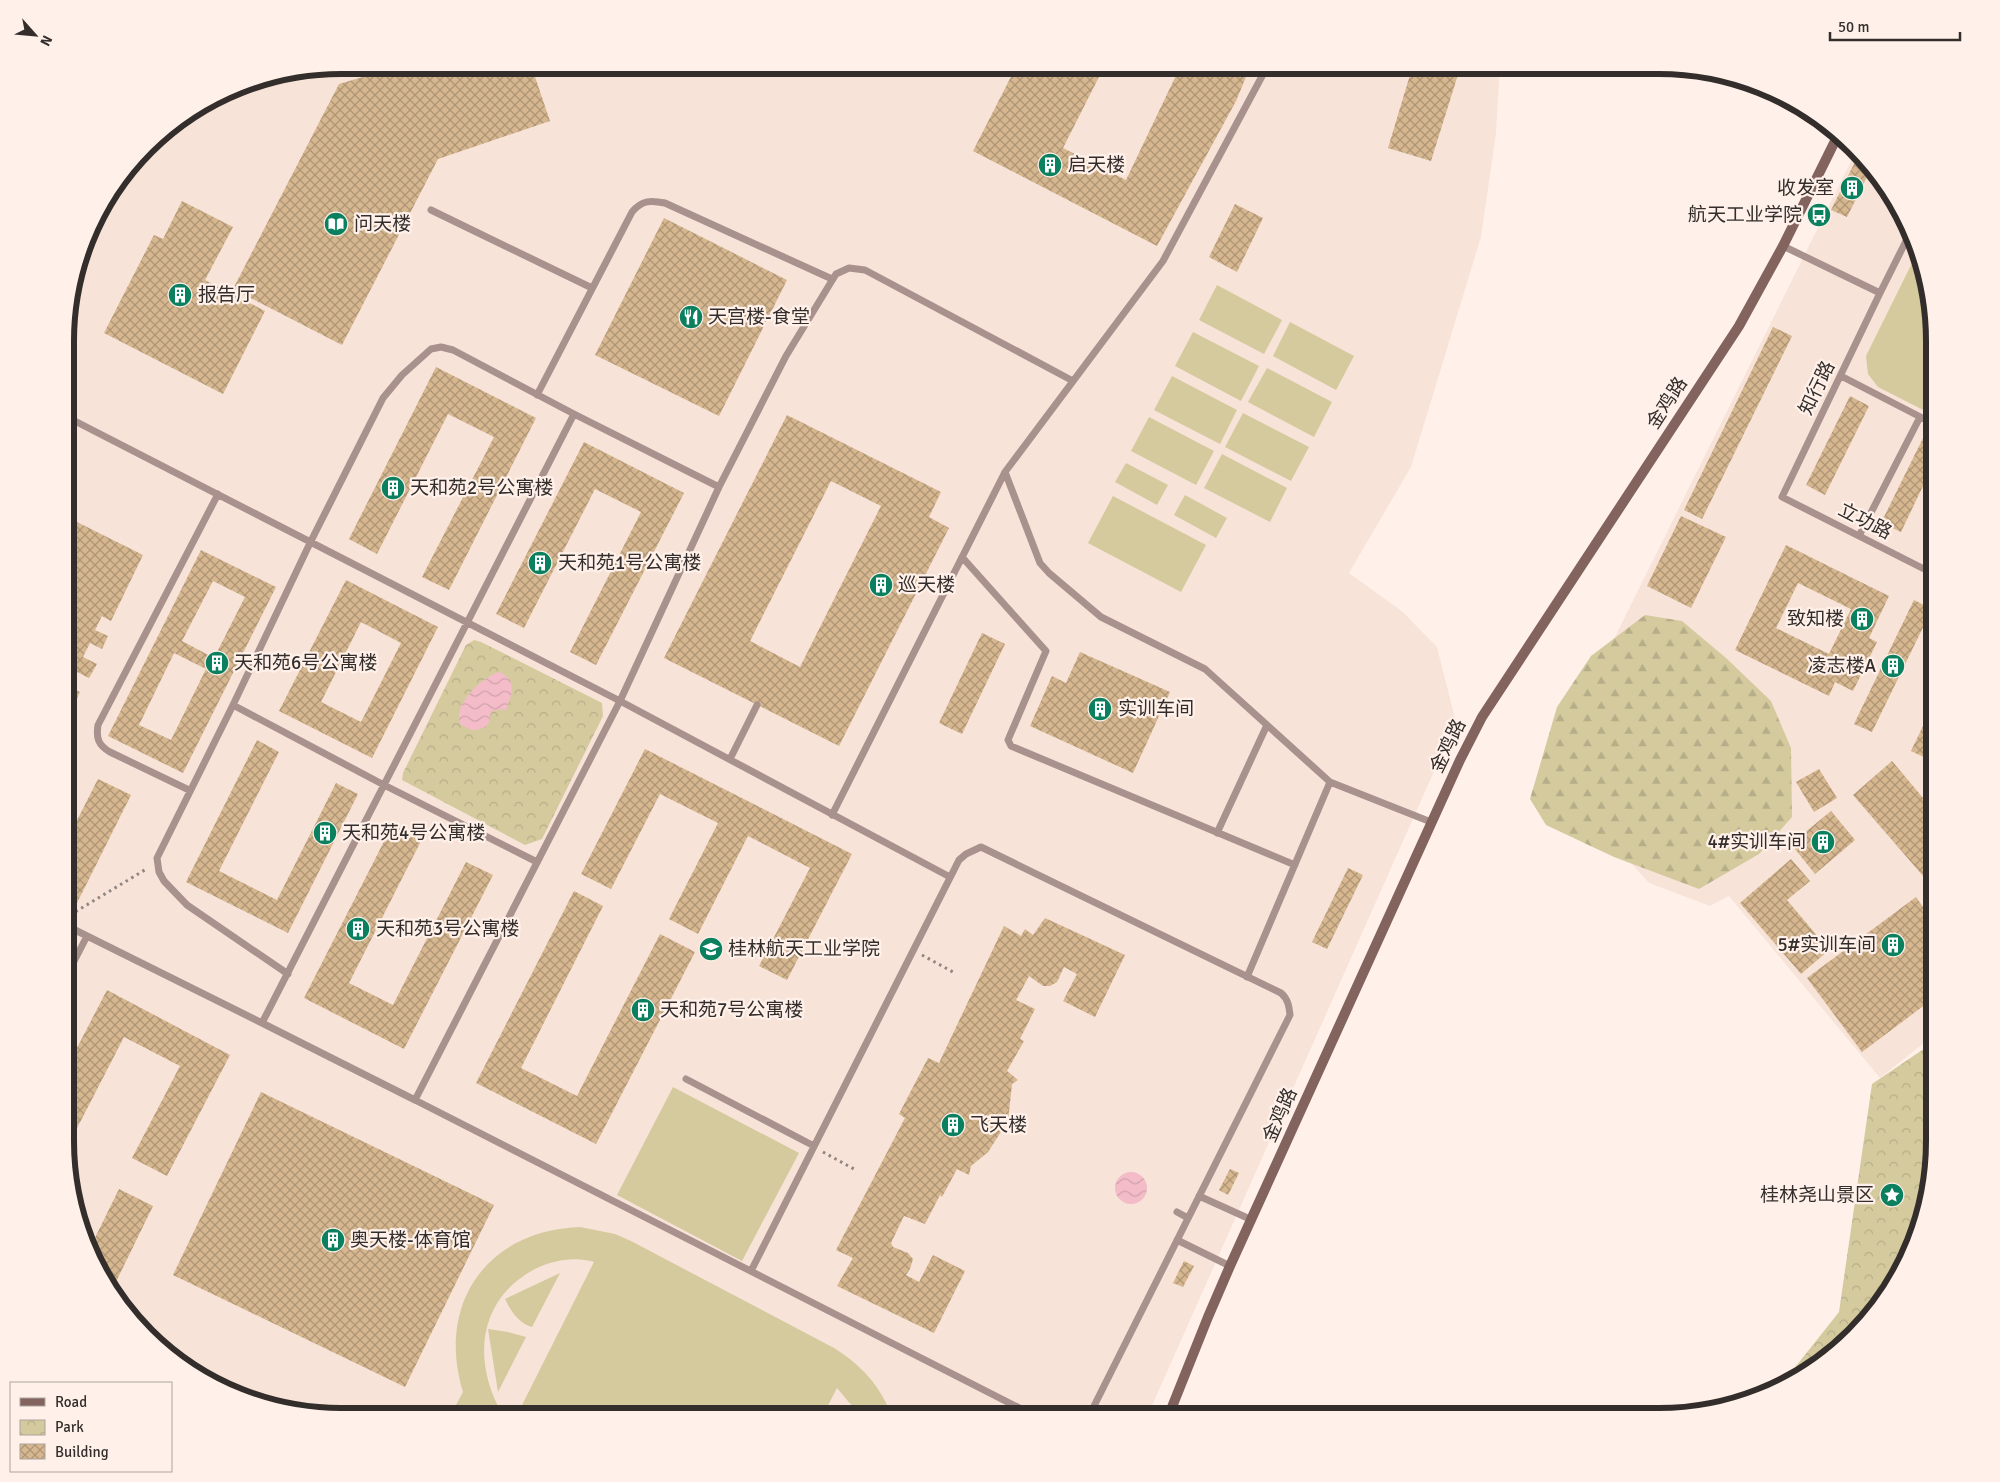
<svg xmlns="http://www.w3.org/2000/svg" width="2000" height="1482" font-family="Signika,'Noto Sans SC',sans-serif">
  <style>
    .built { fill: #f8e3d8 }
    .green { fill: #d4ca9e }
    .forest { fill: url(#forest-firs) }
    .park { fill: url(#park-crowns) }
    .water { fill: url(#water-waves) }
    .building { fill: url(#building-cross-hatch); fill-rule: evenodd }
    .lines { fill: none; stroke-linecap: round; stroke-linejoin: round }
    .path { stroke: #8f8681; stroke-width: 3; stroke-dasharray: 2.5 4; stroke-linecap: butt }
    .lane { stroke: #a9918e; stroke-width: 7 }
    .secondary { stroke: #83635e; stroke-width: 10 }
    .labels { text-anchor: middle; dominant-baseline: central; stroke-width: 4.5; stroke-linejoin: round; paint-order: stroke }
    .poi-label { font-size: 19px; fill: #332e2b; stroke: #fff1ea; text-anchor: start }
    .street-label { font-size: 19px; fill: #332e2b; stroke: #fff1ea }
    .rim { fill: none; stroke: #332e2b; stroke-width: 6 }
  </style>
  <defs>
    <pattern id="forest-firs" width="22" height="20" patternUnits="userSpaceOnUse" patternTransform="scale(1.25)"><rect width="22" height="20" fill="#d4ca9e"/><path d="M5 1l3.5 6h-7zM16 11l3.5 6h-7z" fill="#b6ae88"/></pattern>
    <pattern id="park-crowns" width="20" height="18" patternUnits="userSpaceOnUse" patternTransform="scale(1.25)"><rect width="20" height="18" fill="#d4ca9e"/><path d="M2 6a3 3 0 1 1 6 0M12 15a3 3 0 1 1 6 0" fill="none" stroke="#b6ae88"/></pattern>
    <pattern id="water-waves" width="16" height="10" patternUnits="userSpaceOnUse" patternTransform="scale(1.25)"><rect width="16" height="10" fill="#f3bcc8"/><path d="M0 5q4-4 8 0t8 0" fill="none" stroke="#d1a2ac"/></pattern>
    <pattern id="building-cross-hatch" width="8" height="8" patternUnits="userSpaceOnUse" patternTransform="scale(1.25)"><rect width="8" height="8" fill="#d6b78f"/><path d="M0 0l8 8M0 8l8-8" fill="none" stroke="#ae9575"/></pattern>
  </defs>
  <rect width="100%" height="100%" fill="#fff1ea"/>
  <!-- built -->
  <path class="built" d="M 341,65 L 1500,66 L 1496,134 L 1481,237 L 1411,467 L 1349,573 L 1403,612 L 1437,647 L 1456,722 L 1147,1417 L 323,1416 L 252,1402 L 173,1360 L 102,1279 L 67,1177 L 67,305 L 94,218 L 159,134 L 235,86 Z
    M 1856,151 L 1878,173 L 1906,218 L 1934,323 L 1934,1035 L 1880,1078 L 1729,896 L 1710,906 L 1649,883 L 1592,820 L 1602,663 Z"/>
  <!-- green -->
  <path class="green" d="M 1916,255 L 1934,323 L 1933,415 L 1878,387 L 1868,374 L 1866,356 Z
    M 1217,285 L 1282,320 L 1264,354 L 1199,320 Z
    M 1290,322 L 1354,356 L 1336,390 L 1273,356 Z
    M 1193,332 L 1259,366 L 1241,401 L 1175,366 Z
    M 1267,368 L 1332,402 L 1314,437 L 1248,402 Z
    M 1172,376 L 1237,410 L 1220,444 L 1154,410 Z
    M 1243,413 L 1309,447 L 1291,481 L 1225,447 Z
    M 1149,417 L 1214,451 L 1196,485 L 1131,451 Z
    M 1222,454 L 1287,488 L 1270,522 L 1204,488 Z
    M 1126,463 L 1168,485 L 1157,505 L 1115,482 Z
    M 1185,495 L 1227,518 L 1216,538 L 1174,515 Z
    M 1113,496 L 1206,545 L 1181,592 L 1088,543 Z
    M 673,1087 L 799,1153 L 742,1261 L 617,1195 Z
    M 580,1227 L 615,1234 L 631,1241 L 834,1348 C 861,1365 881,1386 892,1417 L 858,1417 L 853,1407 L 837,1388 L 822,1417 L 516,1417 L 594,1262 C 576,1256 552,1260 535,1269 C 476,1300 472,1364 504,1417 L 450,1416 L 463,1392 C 436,1304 487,1230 580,1227 Z
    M 560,1273 L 532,1327 C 518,1323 511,1311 505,1299 Z
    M 488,1329 L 508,1332 L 526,1337 L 498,1392 Z"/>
  <!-- forest -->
  <path class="forest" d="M 1645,615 L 1682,621 L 1726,658 L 1771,701 L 1791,748 L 1792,817 L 1759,854 L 1699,889 L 1614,857 L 1546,825 L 1530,799 L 1557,707 L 1591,656 Z"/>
  <!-- park -->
  <path class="park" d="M 474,640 L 481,642 L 602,703 L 603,716 L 542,839 L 525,845 L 402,780 L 403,773 L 466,645 Z
    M 1934,1042 L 1934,1159 L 1920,1230 L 1878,1309 L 1827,1360 L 1777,1390 L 1839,1312 L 1872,1084 Z"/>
  <!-- water -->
  <path class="water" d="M 498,672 C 518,679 512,694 506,710 C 483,708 494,719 487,725 C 484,729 476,730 471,730 L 460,724 C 453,704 481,679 498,672 Z
    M1115 1188a16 16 0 1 1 32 0a16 16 0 1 1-32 0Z"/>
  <!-- building -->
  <path class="building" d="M 404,65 L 531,65 L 550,121 L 438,159 L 342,345 L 233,289 L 339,84 Z
    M 1017,65 L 1105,65 L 1063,148 L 1126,180 L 1181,65 L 1251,65 L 1236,101 L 1157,246 L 973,151 Z
    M 1413,65 L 1461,65 L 1431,161 L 1388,148 Z
    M 1859,154 L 1872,167 L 1847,217 L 1831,210 Z
    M 182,201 L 233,227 L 205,280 L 265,311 L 223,394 L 104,333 L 154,235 L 163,239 Z
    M 1235,204 L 1263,218 L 1237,272 L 1209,257 Z
    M 664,218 L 787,280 L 719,416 L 595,355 Z
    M 1773,327 L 1792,336 L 1702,519 L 1684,510 Z
    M 436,367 L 536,418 L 449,590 L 422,577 L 494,437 L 448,414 L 377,554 L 349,539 Z
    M 1850,396 L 1869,406 L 1825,495 L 1806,485 Z
    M 787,415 L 941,492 L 929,517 L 949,528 L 839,746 L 664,658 ZM 831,481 L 881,506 L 800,667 L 750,641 Z
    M 1925,434 L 1934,438 L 1934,463 L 1901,532 L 1881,523 Z
    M 584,442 L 684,493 L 596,665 L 570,652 L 641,512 L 595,489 L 524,628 L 496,614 Z
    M 1681,516 L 1726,537 L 1691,608 L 1647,586 Z
    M 77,522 L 143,555 L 111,621 L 102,616 L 95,630 L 108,636 L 102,649 L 90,643 L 83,657 L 97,664 L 89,678 L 75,671 L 68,686 L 80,692 L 74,705 L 70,702 L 67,707 L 67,539 Z
    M 1786,545 L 1889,596 L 1869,638 L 1877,642 L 1853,691 L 1835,682 L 1829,696 L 1735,650 ZM 1798,583 L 1851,609 L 1829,654 L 1776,628 Z
    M 201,550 L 276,587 L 183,773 L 108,736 ZM 213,581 L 245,597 L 214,658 L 182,641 ZM 174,653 L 206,669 L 171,740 L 139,725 Z
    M 346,580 L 438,627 L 372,758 L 279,711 ZM 361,622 L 401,643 L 361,722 L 321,702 Z
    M 1914,600 L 1932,609 L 1872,732 L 1854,724 Z
    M 982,633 L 1005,644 L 962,734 L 939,723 Z
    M 1080,652 L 1170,692 L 1133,773 L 1030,726 L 1052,676 L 1066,683 Z
    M 1934,703 L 1934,755 L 1932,761 L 1911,751 Z
    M 257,740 L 279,752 L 219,871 L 277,900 L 336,783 L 358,794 L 288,933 L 186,882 Z
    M 645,749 L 852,854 L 787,980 L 759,966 L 810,868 L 748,836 L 698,934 L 669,919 L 718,823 L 660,794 L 611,889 L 581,874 Z
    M 1892,761 L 1934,811 L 1934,880 L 1930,884 L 1853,795 Z
    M 1819,769 L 1837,798 L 1814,812 L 1796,782 Z
    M 98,779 L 131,795 L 77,903 L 67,899 L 67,840 Z
    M 1831,811 L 1855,840 L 1815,874 L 1791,844 Z
    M 393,824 L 422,839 L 349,983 L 393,1005 L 466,862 L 493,875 L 404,1049 L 304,998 Z
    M 1791,859 L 1810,881 L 1787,900 L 1829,950 L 1801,974 L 1740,903 Z
    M 1348,868 L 1363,875 L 1327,949 L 1312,942 Z
    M 574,891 L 603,906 L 521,1068 L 577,1096 L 660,934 L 695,952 L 596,1144 L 476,1083 Z
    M 1916,897 L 1926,911 L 1934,905 L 1934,998 L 1862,1052 L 1807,978 Z
    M 1045,918 L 1125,955 L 1095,1017 L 1063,1001 L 1077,974 L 1064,967 L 1057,982 L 1050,986 L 1043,986 L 1029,976 L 1016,1000 L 1035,1009 L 1020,1039 L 1024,1041 L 1007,1071 L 1018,1080 L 1012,1084 L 1008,1121 L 988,1152 L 971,1166 L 969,1175 L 957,1169 L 942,1197 L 940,1195 L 925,1224 L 904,1216 L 891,1243 L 893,1247 L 908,1253 L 913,1259 L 910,1269 L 906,1275 L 919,1282 L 933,1255 L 965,1271 L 934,1333 L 837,1286 L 853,1258 L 836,1250 L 905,1118 L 899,1114 L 928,1058 L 939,1063 L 1004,926 L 1021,936 L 1025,929 L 1033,935 Z
    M 107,990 L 230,1055 L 167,1176 L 132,1158 L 180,1066 L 124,1037 L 74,1134 L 67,1130 L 67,1067 Z
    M 261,1092 L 494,1205 L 405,1387 L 173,1275 Z
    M 1230,1169 L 1239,1173 L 1228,1195 L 1219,1190 Z
    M 119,1189 L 153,1206 L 112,1290 L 102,1279 L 91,1246 Z
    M 1184,1261 L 1194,1266 L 1183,1287 L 1173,1283 Z"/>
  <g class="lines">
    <!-- path -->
    <path class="path" d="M 70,915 L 148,868
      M 922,955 L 953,972
      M 823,1152 L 854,1169"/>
    <!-- lane -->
    <path class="lane" d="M 431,210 L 592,288
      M 1783,246 L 1880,293 L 1910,233
      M 1880,293 L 1782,497 L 1934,574
      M 1841,376 L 1934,424
      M 537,395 L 632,212 C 642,200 651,200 665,203 L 832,279
      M 67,417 L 620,701 L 950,877
      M 1005,472 L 1040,563 L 1049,573 L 1101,617 L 1205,669 L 1330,782 L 1431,822
      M 1859,536 L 1920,417
      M 962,557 L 1046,651 L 1008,740 L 1011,746 L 1295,865
      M 233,705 L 384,785 L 537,862
      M 730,759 L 757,705
      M 189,790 L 110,752 C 98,745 96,738 98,725 L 218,494
      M 832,815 L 1005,472 L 1163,261 L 1268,65
      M 1217,833 L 1267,725
      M 67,926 L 262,1023
      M 288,974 L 187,905 L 164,881 L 159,872 L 157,858 L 233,705 L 310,543 L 383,398 L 402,375 L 431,349 L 441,347 L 453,350 L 574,414 L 719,487
      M 67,975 L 87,936
      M 1247,977 L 1330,782
      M 686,1079 L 814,1146
      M 415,1100 L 262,1023 L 574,414
      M 1199,1196 L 1252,1220
      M 1177,1212 L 1188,1218
      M 1177,1240 L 1230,1266
      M 751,1271 L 959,860 L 966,854 L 981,847 L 1281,993 C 1288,999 1289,1006 1290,1015 L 1093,1408 L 1085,1417
      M 1015,1417 L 1023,1409
      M 1037,1417 L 415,1100 L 620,701 L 719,487 L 786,356 L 836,274 L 849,268 L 865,270 L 1073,381"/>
    <!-- secondary -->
    <path class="secondary" d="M 1168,1417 L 1208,1317 L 1230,1266 L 1460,760 L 1482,717 L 1739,326 L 1783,246 L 1839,133"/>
  </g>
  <!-- icons -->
  <defs>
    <g id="building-disc" transform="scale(1.25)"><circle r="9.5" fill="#0b805e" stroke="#fff1ea"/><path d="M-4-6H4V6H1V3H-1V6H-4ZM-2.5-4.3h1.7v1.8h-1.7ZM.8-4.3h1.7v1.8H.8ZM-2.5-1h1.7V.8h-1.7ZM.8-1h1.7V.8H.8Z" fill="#fff"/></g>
    <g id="bus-disc" transform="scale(1.25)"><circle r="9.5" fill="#0b805e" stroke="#fff1ea"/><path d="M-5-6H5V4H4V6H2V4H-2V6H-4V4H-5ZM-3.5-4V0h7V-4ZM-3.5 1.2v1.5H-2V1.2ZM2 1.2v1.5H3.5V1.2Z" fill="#fff"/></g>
    <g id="library-disc" transform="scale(1.25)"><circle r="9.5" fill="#0b805e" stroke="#fff1ea"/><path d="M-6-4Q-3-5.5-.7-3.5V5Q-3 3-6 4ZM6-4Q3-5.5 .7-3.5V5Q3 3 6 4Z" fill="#fff"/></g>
    <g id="restaurant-disc" transform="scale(1.25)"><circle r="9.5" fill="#0b805e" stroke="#fff1ea"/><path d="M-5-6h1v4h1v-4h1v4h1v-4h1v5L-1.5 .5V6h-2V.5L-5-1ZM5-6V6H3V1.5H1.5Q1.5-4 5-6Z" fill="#fff"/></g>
    <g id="university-disc" transform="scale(1.25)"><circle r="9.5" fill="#0b805e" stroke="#fff1ea"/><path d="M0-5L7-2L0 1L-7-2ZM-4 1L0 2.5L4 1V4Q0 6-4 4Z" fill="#fff"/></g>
    <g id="sight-disc" transform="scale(1.25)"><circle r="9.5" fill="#0b805e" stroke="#fff1ea"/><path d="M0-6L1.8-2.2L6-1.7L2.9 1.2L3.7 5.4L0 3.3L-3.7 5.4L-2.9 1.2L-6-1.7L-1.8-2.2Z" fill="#fff"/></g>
  </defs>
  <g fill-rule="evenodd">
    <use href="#building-disc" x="1050" y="165"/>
    <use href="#building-disc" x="1852" y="188"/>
    <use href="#bus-disc" x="1819" y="215"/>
    <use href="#library-disc" x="336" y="224"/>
    <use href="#building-disc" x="180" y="295"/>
    <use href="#restaurant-disc" x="691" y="317"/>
    <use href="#building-disc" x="393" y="488"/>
    <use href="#building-disc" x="540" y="563"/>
    <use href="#building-disc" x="881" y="585"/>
    <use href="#building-disc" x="1862" y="619"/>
    <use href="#building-disc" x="217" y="663"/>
    <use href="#building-disc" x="1893" y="666"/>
    <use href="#building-disc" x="1100" y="709"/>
    <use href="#building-disc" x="325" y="833"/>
    <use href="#building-disc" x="1823" y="842"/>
    <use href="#building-disc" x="358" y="929"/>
    <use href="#building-disc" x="1893" y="945"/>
    <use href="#university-disc" x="711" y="949"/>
    <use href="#building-disc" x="643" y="1010"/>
    <use href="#building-disc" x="953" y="1125"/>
    <use href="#sight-disc" x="1892" y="1195"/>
    <use href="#building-disc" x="333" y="1240"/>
  </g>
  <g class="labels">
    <!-- poi labels -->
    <g class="poi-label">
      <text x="1068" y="165">启天楼</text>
      <text x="1834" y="188" text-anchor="end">收发室</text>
      <text x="1802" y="215" text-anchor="end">航天工业学院</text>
      <text x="354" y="224">问天楼</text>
      <text x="198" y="295">报告厅</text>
      <text x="708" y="317">天宫楼-食堂</text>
      <text x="410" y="488">天和苑2号公寓楼</text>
      <text x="558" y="563">天和苑1号公寓楼</text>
      <text x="898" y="585">巡天楼</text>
      <text x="1844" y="619" text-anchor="end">致知楼</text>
      <text x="234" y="663">天和苑6号公寓楼</text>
      <text x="1876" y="666" text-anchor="end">凌志楼A</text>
      <text x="1118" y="709">实训车间</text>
      <text x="342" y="833">天和苑4号公寓楼</text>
      <text x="1806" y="842" text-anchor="end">4#实训车间</text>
      <text x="376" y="929">天和苑3号公寓楼</text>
      <text x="1876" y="945" text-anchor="end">5#实训车间</text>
      <text x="728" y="949">桂林航天工业学院</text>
      <text x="660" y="1010">天和苑7号公寓楼</text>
      <text x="970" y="1125">飞天楼</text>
      <text x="1874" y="1195" text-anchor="end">桂林尧山景区</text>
      <text x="350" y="1240">奥天楼-体育馆</text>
    </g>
    <!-- street labels -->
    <g class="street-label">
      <text transform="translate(1817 388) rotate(-64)">知行路</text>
      <text transform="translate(1667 403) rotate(-57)">金鸡路</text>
      <text transform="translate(1865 521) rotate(27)">立功路</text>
      <text transform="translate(1448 746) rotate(-64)">金鸡路</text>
      <text transform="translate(1280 1115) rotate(-66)">金鸡路</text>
    </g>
  </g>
  <!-- crop -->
  <path d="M0 0H2000V1482H0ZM341 74H1659A267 267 0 0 1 1926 341V1141A267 267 0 0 1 1659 1408H341A267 267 0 0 1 74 1141V341A267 267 0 0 1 341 74Z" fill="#fff1ea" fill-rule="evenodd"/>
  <path class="rim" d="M341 74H1659A267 267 0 0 1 1926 341V1141A267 267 0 0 1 1659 1408H341A267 267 0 0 1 74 1141V341A267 267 0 0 1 341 74Z"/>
  <!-- legend -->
  <rect x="10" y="1382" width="162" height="90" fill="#fff1ea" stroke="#ada39e"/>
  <rect x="20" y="1398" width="25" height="8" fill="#83635e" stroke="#ada39e"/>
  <text x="55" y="1407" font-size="15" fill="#332e2b">Road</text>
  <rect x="20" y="1420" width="25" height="15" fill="url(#park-crowns)" stroke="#ada39e"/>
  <text x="55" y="1432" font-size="15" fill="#332e2b">Park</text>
  <rect x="20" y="1444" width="25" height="15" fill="url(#building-cross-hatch)" stroke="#ada39e"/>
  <text x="55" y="1457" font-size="15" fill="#332e2b">Building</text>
  <!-- north arrow -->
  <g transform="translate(35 35) rotate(117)" stroke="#fff1ea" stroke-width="4" paint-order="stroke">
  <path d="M0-4L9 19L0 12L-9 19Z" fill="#332e2b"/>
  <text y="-8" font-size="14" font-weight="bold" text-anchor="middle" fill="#332e2b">N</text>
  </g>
  <!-- scale -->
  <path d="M1830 32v8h130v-8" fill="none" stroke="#332e2b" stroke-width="2.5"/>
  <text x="1838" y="32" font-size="15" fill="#332e2b" stroke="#fff1ea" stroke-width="4" paint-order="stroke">50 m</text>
</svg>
